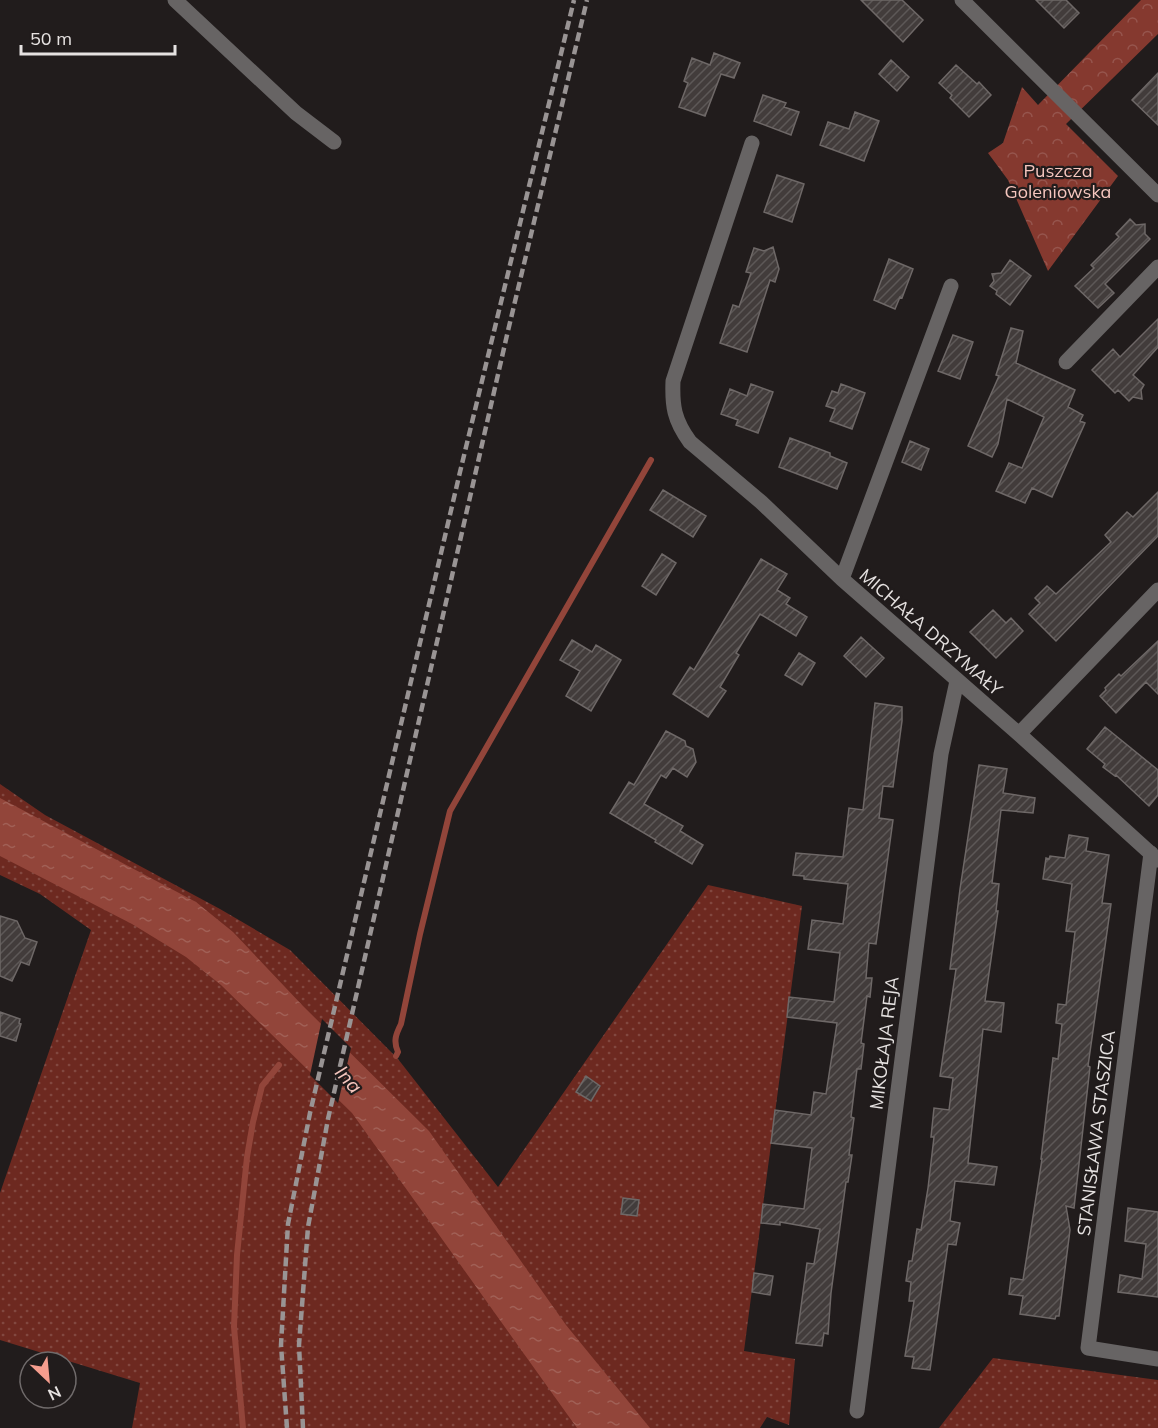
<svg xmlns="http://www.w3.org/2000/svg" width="1158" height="1428" font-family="Mulish,sans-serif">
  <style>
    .green { fill: url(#green-dots) }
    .forest { fill: url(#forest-crowns) }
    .water { fill: url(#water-ripples) }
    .pier { fill: #211c1c }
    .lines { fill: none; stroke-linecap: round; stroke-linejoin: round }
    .stream { stroke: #92453a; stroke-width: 6 }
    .building { fill: url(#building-hatch); stroke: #6e6867; stroke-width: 1.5 }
    .street { stroke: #676464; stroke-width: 15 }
    .rail { stroke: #999494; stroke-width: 4.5; stroke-dasharray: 9 4.5; stroke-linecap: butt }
    .labels { text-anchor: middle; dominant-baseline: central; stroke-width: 4.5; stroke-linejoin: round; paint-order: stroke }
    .park-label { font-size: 18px; fill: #f5c6be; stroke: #211c1c }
    .street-label { font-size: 18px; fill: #e6e2e1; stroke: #211c1c }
    .water-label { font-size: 20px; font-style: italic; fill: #f5c6be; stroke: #211c1c }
  </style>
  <defs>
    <pattern id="green-dots" width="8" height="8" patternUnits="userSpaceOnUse" patternTransform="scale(1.5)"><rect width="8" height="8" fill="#6d2920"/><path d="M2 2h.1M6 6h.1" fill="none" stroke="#824840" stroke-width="1.8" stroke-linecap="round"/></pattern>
    <pattern id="forest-crowns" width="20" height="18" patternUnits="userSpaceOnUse" patternTransform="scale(1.5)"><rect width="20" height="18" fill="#85392f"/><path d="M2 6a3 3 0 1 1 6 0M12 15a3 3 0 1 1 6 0" fill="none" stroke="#96554d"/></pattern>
    <pattern id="water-ripples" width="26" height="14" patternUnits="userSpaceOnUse" patternTransform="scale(1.5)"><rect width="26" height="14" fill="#92453a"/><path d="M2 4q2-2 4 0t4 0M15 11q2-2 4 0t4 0" fill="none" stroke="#a16056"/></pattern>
    <pattern id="building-hatch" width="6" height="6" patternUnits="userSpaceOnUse" patternTransform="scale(1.5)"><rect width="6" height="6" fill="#423c3b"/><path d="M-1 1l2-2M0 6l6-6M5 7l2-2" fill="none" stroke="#5d5857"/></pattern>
  </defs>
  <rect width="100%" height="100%" fill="#211c1c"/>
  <!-- green -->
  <path class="green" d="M 0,784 L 45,815 L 220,909 L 290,950 L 398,1059 L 498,1187 L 708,885 L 802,906 L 744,1351 L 795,1359 L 789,1425 L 767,1417 L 760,1428 L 132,1428 L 140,1383 L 0,1340 L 0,1193 L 91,930 L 40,894 L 0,875 Z
    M 993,1358 L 1158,1380 L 1158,1428 L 939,1428 Z"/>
  <!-- forest -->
  <path class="forest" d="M 1141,0 L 1158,0 L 1158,34 L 1066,124 L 1118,176 L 1048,271 L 1008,180 L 988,153 L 1003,143 L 1022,87 L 1038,105 Z"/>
  <!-- water -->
  <path class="water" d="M 0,798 L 196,902 L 233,932 L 302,1005 L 429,1131 L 566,1325 L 650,1428 L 577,1428 L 352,1113 L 221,985 L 186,957 L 132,924 L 0,856 Z"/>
  <!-- pier -->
  <path class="pier" d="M 322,1019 L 351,1048 L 338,1103 L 310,1075 Z"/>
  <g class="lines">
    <!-- stream -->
    <path class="stream" d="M 396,1056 L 398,1052 C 393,1041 396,1034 401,1024 L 420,934 L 450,811 L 651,460
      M 243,1428 L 234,1327 L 237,1255 L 247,1157 L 253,1122 L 262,1086 L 279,1065"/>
  </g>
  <!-- building -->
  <path class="building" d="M 861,0 L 902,0 L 923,20 L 903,42 Z
    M 1036,0 L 1066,0 L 1079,13 L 1064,28 Z
    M 714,53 L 740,63 L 734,78 L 721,74 L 705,116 L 679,107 L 688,83 L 684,81 L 692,58 L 710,65 Z
    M 891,60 L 909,77 L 897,91 L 879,74 Z
    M 956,65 L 977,84 L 979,82 L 991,95 L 969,117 L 950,98 L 952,95 L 939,83 Z
    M 1158,73 L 1158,125 L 1132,100 Z
    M 763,95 L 786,103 L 784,107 L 799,112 L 791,135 L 754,121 Z
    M 855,112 L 879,121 L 864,161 L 820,145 L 828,122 L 849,129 Z
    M 777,175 L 804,184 L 792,222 L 764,212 Z
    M 1130,219 L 1136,225 L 1145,224 L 1145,234 L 1150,239 L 1105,284 L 1114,293 L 1098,308 L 1075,286 L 1094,268 L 1091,265 L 1119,237 L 1116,234 Z
    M 773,247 L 779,269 L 775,282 L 770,280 L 747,352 L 720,343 L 733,305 L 739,307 L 751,273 L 746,272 L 754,248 L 764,251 Z
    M 889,259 L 913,269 L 902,298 L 900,297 L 895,309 L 874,300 Z
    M 1010,260 L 1031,276 L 1010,305 L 996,294 L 997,291 L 990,286 L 994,281 L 992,274 L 1001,273 Z
    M 1158,319 L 1158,347 L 1133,375 L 1144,385 L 1141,390 L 1142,399 L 1133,397 L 1129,401 L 1118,390 L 1115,393 L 1092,370 L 1113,349 L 1120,357 Z
    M 1011,328 L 1023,331 L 1016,363 L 1075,390 L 1068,407 L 1083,415 L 1080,421 L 1085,423 L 1052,497 L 1032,488 L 1025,503 L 996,491 L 1009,463 L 1022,468 L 1044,417 L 1007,399 L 998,444 L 992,457 L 968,446 L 999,376 L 996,375 Z
    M 953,335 L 973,342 L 960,379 L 938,371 Z
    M 751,384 L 773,392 L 758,433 L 736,425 L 738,420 L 721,414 L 730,389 L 747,396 Z
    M 841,384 L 865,393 L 852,429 L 830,421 L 835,409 L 826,406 L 832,391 L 838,393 Z
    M 790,438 L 830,453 L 830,456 L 847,463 L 837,489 L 779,467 Z
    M 910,441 L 929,449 L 921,470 L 902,462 Z
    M 663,490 L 706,516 L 693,537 L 650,510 Z
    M 1158,492 L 1158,536 L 1056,641 L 1029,614 L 1040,603 L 1035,598 L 1047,586 L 1056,594 L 1111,542 L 1105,535 L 1127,512 L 1133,517 Z
    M 662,554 L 676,563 L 656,595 L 642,586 Z
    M 761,559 L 787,574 L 777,590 L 790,598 L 786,604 L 807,617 L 796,636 L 760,614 L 736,653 L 739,655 L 720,687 L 726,691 L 708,717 L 673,694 L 690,667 L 694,670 Z
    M 993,610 L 1006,623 L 1011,618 L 1023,631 L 996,658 L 970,632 Z
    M 861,637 L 884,658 L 866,677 L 844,656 Z
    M 572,640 L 592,652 L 596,645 L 621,660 L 591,711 L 566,696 L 580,671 L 560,660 Z
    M 1158,641 L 1158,694 L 1146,682 L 1116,713 L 1100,696 L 1106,690 L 1105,688 L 1119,674 L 1121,676 Z
    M 799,653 L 815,663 L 802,685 L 785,675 Z
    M 875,703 L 902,707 L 902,721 L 893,787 L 883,786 L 879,818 L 893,820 L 876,944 L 869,943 L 866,978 L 872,978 L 870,997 L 867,996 L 861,1043 L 864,1044 L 861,1069 L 857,1069 L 851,1117 L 854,1118 L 849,1155 L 852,1155 L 848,1182 L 846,1182 L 831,1293 L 828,1334 L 824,1333 L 822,1346 L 796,1343 L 807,1263 L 814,1264 L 820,1229 L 780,1222 L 780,1225 L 761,1223 L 763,1204 L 804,1209 L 812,1148 L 771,1143 L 775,1110 L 811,1115 L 814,1092 L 826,1094 L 837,1023 L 787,1017 L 789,997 L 834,1002 L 840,953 L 808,949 L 812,920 L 843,924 L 848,884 L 804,879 L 804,876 L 793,875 L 796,853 L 843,857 L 849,808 L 863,810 Z
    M 1105,727 L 1158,770 L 1158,795 L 1149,806 L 1116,775 L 1115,776 L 1103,767 L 1105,764 L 1087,749 Z
    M 666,731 L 685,741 L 686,746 L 693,749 L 696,762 L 687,777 L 673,768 L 666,778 L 661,775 L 644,804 L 683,826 L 680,831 L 703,845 L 692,864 L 655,842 L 656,840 L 610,813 L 629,782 L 634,785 Z
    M 979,765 L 1007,769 L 1003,793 L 1035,798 L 1033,813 L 1001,810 L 992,883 L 999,884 L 996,911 L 998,911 L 985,1001 L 1004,1003 L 1001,1032 L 983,1029 L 968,1163 L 997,1167 L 994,1185 L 955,1181 L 950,1221 L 960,1223 L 956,1245 L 948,1244 L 930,1370 L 912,1368 L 914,1357 L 905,1356 L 914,1301 L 909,1301 L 911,1282 L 906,1281 L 909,1261 L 912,1261 L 917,1229 L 921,1230 L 928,1188 L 934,1137 L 931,1137 L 934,1108 L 949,1110 L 953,1078 L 940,1076 L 956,969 L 950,969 L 960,889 Z
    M 1069,835 L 1088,838 L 1086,851 L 1109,855 L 1102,903 L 1111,904 L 1088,1066 L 1090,1067 L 1074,1208 L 1066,1206 L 1070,1230 L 1059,1316 L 1056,1316 L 1055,1319 L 1020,1314 L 1023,1296 L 1009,1294 L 1011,1278 L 1023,1280 L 1042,1159 L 1041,1159 L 1053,1058 L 1058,1059 L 1062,1024 L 1056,1023 L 1058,1004 L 1066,1005 L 1075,932 L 1066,931 L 1072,884 L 1043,879 L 1046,858 L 1049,859 L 1050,856 L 1065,858 Z
    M 0,916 L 17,921 L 25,938 L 37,942 L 29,965 L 21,962 L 12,981 L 0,976 Z
    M 0,1012 L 20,1019 L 19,1023 L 21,1024 L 16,1041 L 0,1036 Z
    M 586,1076 L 600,1086 L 591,1101 L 576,1092 Z
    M 623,1198 L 639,1200 L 637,1216 L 621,1214 Z
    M 1128,1208 L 1158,1212 L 1158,1297 L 1118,1292 L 1120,1275 L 1142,1279 L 1146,1244 L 1125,1241 Z
    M 754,1273 L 773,1276 L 770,1295 L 752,1292 Z"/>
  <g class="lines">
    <!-- street -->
    <path class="street" d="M 175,0 L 296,113 L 334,142
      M 962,0 L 1158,195
      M 752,143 L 673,381 C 672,406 674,420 690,442 L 761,502 L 842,579 L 1019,734 L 1158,860
      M 1066,362 L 1158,267
      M 842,579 L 951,286
      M 1019,734 L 1158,590
      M 1151,853 L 1088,1348 L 1158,1359
      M 857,1411 L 941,754 L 957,681"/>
    <!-- rail -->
    <path class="rail" d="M 287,1428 L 281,1345 L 288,1224 L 310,1113 L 460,472 L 574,0
      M 303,1428 L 299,1345 L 308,1227 L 328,1119 L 507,335 L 587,0"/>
  </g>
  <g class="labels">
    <!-- park labels -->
    <g class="park-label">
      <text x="1058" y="170">Puszcza<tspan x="1058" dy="21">Goleniowska</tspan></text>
    </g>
    <!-- street labels -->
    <g class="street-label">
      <text transform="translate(931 632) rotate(41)">MICHAŁA DRZYMAŁY</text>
      <text transform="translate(884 1043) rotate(-83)">MIKOŁAJA REJA</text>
      <text transform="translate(1096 1133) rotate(-83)">STANISŁAWA STASZICA</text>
    </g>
    <!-- water labels -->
    <g class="water-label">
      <text transform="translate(349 1079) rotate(49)">Ina</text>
    </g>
  </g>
  <!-- north arrow -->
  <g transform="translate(48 1380) rotate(154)"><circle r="28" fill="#211c1c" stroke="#706b6b" stroke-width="1.5"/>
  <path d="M0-4.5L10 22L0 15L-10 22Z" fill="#f59d8e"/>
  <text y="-9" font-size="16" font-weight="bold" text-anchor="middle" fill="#e6e2e1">N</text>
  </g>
  <!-- scale -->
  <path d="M21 45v9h154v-9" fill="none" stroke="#e6e2e1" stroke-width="3"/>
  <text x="30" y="45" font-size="18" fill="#e6e2e1" stroke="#211c1c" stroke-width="4.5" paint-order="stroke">50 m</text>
</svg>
